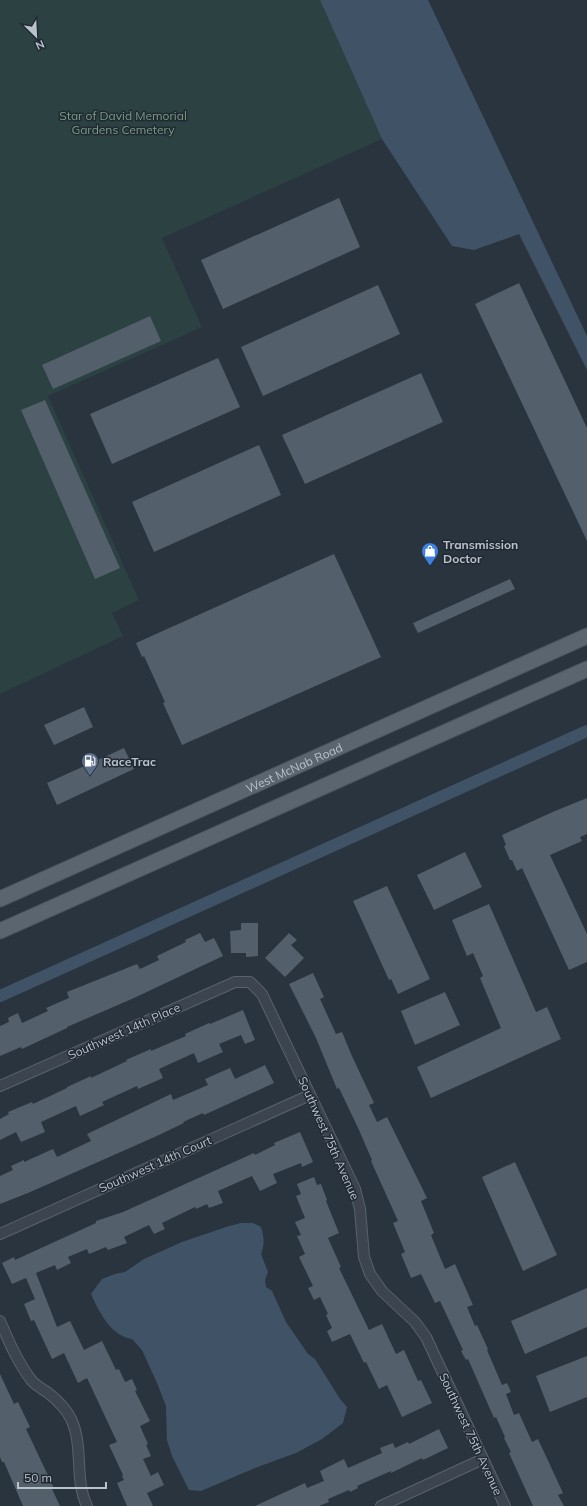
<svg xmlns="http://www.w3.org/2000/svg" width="587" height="1506" font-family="Mulish,sans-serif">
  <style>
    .green { fill: #2c4141 }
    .water { fill: #405366 }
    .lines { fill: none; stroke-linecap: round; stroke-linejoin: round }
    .canal { stroke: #405366; stroke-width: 12 }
    .building { fill: #545f6c }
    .street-casing { stroke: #5a636c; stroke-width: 12 }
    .primary-casing { stroke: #49515b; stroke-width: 17 }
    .street { stroke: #3c454f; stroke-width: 10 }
    .primary { stroke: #5b656f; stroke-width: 15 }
    .labels { text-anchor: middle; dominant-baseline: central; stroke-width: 3; stroke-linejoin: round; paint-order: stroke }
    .park-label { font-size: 12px; fill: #7a9d80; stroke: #212a34 }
    .poi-label { font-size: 12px; font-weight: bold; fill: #b9c1c9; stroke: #212a34; text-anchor: start }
    .street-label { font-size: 12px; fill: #b9c1c9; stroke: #212a34 }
  </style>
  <rect width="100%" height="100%" fill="#29343f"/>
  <!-- green -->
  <path class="green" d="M 0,0 L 320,0 L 382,139 L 162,238 L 202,327 L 48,396 L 139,600 L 112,613 L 123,636 L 0,694 Z"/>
  <!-- water -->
  <path class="water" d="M 320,0 L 428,0 L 587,336 L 587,370 L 519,234 L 474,250 L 452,246 L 382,139 Z
    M 241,1223 L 253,1223 L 261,1227 C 264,1237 265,1244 261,1254 L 268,1272 L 265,1280 L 266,1287 L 272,1291 L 286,1322 L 308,1354 L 315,1359 L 340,1399 L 347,1407 L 343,1423 L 322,1439 L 296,1453 L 255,1468 L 201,1491 L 189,1490 L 172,1456 L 167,1440 L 166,1406 L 157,1383 L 142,1350 L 132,1339 C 111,1336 99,1312 91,1294 L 102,1279 L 115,1274 L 125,1272 L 144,1259 L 182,1242 L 229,1226 Z"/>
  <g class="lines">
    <!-- canal -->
    <path class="canal" d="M 0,996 L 587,731"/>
  </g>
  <!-- building -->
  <path class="building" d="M 339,198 L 360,247 L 223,309 L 201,260 Z
    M 519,283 L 587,428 L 587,541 L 475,304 Z
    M 378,285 L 400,334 L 263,396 L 241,347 Z
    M 150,316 L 161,341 L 53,389 L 42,365 Z
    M 218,358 L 240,407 L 112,464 L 90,414 Z
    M 421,373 L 443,422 L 305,484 L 282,435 Z
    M 45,400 L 120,568 L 95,579 L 21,410 Z
    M 259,445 L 281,495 L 154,552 L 132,502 Z
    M 334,554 L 381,657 L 182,745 L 163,703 L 165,702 L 144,656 L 142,657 L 136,643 Z
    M 510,579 L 515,589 L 418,633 L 413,623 Z
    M 84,707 L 93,727 L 54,745 L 44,725 Z
    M 124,748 L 134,769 L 57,805 L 47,783 Z
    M 587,798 L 587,834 L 580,837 L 582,841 L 550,855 L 587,934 L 587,962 L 569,970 L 522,868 L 517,871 L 512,860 L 510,860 L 504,846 L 506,845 L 502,835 L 555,811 Z
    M 465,852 L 482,887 L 434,910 L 417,875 Z
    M 387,886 L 430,979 L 398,994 L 391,979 L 389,980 L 353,901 Z
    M 489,904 L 536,1012 L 547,1007 L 561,1039 L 431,1098 L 417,1067 L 501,1028 L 480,978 L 483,976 L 473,953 L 467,956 L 452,920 Z
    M 241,923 L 258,923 L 258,956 L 246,957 L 246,953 L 231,953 L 230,931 L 241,930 Z
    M 200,933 L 205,942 L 214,938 L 223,956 L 134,998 L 67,1027 L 67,1028 L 22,1049 L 21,1047 L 0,1056 L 0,1026 L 9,1022 L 8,1018 L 18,1013 L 22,1023 L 48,1011 L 46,1008 L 69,998 L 67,992 L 137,964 L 140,969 L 159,960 L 157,956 L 186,942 L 185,940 Z
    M 289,933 L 297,940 L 291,945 L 304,958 L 285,977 L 265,958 Z
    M 313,973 L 324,997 L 320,999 L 336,1034 L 342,1032 L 352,1056 L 374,1103 L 369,1105 L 377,1122 L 387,1117 L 427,1198 L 421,1201 L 434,1233 L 431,1235 L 445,1269 L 455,1264 L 473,1305 L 467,1307 L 475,1326 L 477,1325 L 488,1349 L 487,1350 L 502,1385 L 507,1383 L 511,1392 L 506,1394 L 514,1415 L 519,1413 L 532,1442 L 538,1439 L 563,1493 L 558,1495 L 564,1506 L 533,1506 L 509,1453 L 511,1452 L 504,1438 L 505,1437 L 496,1417 L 494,1418 L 468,1359 L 466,1360 L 461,1351 L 463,1350 L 440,1301 L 435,1303 L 421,1274 L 411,1278 L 401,1254 L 405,1252 L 393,1223 L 398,1221 L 371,1161 L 372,1160 L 359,1130 L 339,1088 L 337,1089 L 316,1038 L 289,984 Z
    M 445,992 L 460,1025 L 415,1045 L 401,1011 Z
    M 243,1010 L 255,1040 L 245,1044 L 241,1035 L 219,1044 L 223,1052 L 198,1063 L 194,1053 L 159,1069 L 163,1078 L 138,1089 L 137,1086 L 102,1102 L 104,1105 L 80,1116 L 76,1106 L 41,1122 L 45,1132 L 21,1142 L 16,1132 L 0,1140 L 0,1119 L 9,1114 L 8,1112 L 32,1102 L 33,1104 L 67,1088 L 67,1087 L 91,1076 L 91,1078 L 127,1061 L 126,1060 L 151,1049 L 151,1051 L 186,1036 L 185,1034 L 209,1023 L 210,1024 Z
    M 265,1065 L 274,1083 L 204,1115 L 203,1113 L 183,1122 L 184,1123 L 159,1135 L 28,1193 L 0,1204 L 0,1176 L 13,1170 L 11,1166 L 24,1160 L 24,1162 L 53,1149 L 57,1157 L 91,1141 L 87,1134 L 171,1094 L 173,1100 L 208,1085 L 205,1079 L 230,1068 L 235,1079 Z
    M 300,1132 L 313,1162 L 302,1167 L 301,1163 L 273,1174 L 277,1183 L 260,1191 L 252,1176 L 218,1191 L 223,1203 L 209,1208 L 207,1204 L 196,1209 L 195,1207 L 162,1223 L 165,1229 L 154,1234 L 149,1225 L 124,1237 L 127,1243 L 108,1250 L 106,1247 L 89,1254 L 87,1249 L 68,1257 L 71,1263 L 57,1270 L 55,1265 L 36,1273 L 57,1327 L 70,1321 L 84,1350 L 102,1341 L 116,1370 L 119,1369 L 125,1382 L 132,1379 L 137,1390 L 135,1391 L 150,1421 L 140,1426 L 148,1444 L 146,1445 L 151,1456 L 143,1459 L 151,1476 L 158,1472 L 164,1485 L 147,1493 L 153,1506 L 127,1506 L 117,1483 L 124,1480 L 122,1476 L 123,1475 L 109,1445 L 117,1442 L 87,1378 L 78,1383 L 64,1353 L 52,1359 L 34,1320 L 31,1321 L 24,1304 L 35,1299 L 26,1278 L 12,1284 L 2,1263 L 14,1257 L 15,1260 L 28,1254 L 96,1223 L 96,1221 L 123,1212 L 254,1153 L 255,1155 L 275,1145 L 274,1143 Z
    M 515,1162 L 557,1255 L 523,1271 L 482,1177 Z
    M 314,1177 L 317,1185 L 321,1184 L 327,1200 L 326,1201 L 339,1233 L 328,1238 L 341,1267 L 339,1268 L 369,1330 L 382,1324 L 396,1354 L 404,1350 L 418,1381 L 421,1380 L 432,1403 L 402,1417 L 387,1385 L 379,1389 L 366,1362 L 364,1363 L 350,1334 L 332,1342 L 327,1331 L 332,1328 L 326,1315 L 328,1314 L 320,1297 L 314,1300 L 308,1288 L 313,1286 L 299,1257 L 305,1254 L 297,1236 L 301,1235 L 295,1222 L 305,1218 L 296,1196 L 301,1194 L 297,1184 Z
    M 587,1288 L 587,1327 L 525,1354 L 511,1321 Z
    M 587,1356 L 587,1397 L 550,1412 L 536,1376 Z
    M 0,1374 L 14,1404 L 18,1402 L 30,1427 L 26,1429 L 44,1467 L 54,1488 L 52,1489 L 60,1506 L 23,1506 L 4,1462 L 2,1462 L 0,1457 Z
    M 439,1429 L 448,1448 L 423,1460 L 422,1458 L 391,1473 L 391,1471 L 357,1486 L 358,1488 L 350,1492 L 349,1490 L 328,1499 L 329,1502 L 319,1506 L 255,1506 L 305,1483 L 307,1488 L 324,1481 L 320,1471 L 344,1459 L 348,1468 L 382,1453 L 380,1448 L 393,1443 L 395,1448 L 408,1442 L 409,1444 Z"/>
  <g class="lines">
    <!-- street casing -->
    <g class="street-casing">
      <path id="street" d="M 0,1086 L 235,982 L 250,982 L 262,994 L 355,1189 L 360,1209 L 364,1257 L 370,1274 L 382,1291 L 415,1322 L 426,1337 L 505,1506
        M 0,1234 L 310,1095
        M 0,1321 C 9,1342 18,1363 32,1381 C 36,1385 42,1389 47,1392 C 56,1399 66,1408 71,1419 C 84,1446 74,1479 87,1506
        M 381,1506 L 483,1459"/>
    </g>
    <!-- primary casing -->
    <g class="primary-casing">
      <g id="primary">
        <path id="s1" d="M 0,899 L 587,636"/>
        <path d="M 0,931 L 587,669"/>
      </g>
    </g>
    <!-- street -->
    <use href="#street" class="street"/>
    <!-- primary -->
    <use href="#primary" class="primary"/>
  </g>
  <!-- icons -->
  <defs>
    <g id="shop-pin" transform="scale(0.9)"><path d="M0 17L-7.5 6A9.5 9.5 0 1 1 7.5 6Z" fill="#3f7fe0" stroke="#212a34"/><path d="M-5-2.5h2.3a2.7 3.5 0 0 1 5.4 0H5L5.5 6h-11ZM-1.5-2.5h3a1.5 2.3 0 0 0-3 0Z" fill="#fff"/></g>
    <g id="fuel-pin" transform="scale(0.9)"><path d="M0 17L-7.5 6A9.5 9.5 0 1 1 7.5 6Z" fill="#5c6f8a" stroke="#212a34"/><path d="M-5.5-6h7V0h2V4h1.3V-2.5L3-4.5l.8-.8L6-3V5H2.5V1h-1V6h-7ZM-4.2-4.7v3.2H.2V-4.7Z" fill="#fff"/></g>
  </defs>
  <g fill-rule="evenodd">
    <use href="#shop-pin" x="430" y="551"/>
    <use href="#fuel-pin" x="90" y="761"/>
  </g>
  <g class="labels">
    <!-- park labels -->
    <g class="park-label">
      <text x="123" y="115">Star of David Memorial<tspan x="123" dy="14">Gardens Cemetery</tspan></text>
    </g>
    <!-- poi labels -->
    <g class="poi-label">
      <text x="443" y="544">Transmission<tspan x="443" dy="14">Doctor</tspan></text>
      <text x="103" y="761">RaceTrac</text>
    </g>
    <!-- street labels -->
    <g class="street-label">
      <text stroke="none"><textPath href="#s1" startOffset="322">West McNab Road</textPath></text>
      <text transform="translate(124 1031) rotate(-24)">Southwest 14th Place</text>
      <text transform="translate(329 1138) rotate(66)">Southwest 75th Avenue</text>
      <text transform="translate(155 1164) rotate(-24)">Southwest 14th Court</text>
      <text transform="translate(471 1434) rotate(65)">Southwest 75th Avenue</text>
    </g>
  </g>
  <!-- north arrow -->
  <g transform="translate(36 36) rotate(156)" stroke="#212a34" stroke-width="3" paint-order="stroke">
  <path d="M0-3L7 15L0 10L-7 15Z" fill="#b9c1c9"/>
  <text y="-6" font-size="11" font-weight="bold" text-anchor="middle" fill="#b9c1c9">N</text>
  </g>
  <!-- scale -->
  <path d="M18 1482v6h88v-6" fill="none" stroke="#b9c1c9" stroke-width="2"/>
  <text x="24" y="1482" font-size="12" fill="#b9c1c9" stroke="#212a34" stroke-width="3" paint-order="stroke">50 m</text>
</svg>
